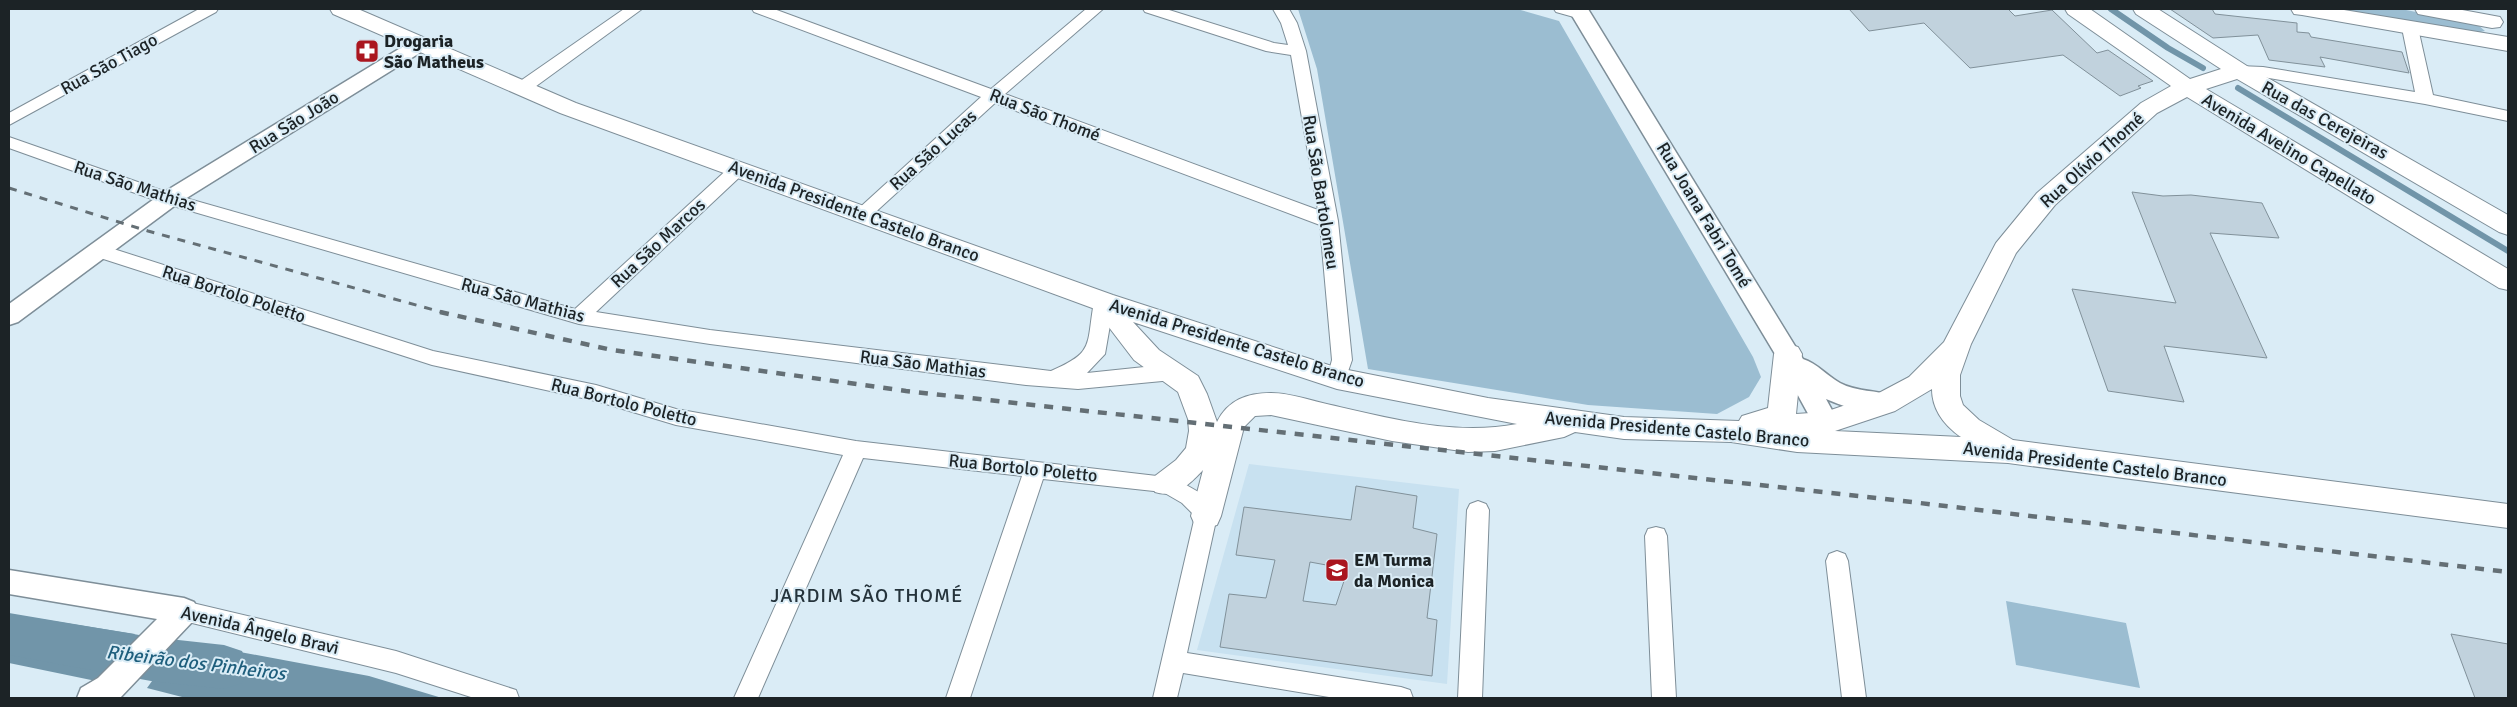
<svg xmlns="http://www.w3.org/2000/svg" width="2517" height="707" font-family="Signika,sans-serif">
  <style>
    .built { fill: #c8e1f0 }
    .green { fill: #9bbdd1 }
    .water { fill: #7195a9 }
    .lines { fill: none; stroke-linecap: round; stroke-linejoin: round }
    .stream { stroke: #7195a9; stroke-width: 6 }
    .river { fill: #7195a9; fill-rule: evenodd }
    .building { fill: #c1d2dd; stroke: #81919a; fill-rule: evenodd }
    .minor-casing { stroke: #7e8e98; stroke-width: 2 }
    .tertiary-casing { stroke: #7e8e98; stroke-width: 3 }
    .secondary-casing { stroke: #7e8e98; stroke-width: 2 }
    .primary-casing { stroke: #7e8e98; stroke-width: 2 }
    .minor { fill: #fff; fill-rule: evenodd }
    .tertiary { fill: #fff; fill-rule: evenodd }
    .secondary { fill: #fff; fill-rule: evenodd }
    .primary { fill: #fff; fill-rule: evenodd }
    .rail-far1 { stroke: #646f75; stroke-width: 3; stroke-dasharray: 8 8; stroke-linecap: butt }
    .rail { stroke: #646f75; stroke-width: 4.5; stroke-dasharray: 9 9; stroke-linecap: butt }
    .labels { text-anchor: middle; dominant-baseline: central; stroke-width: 4; stroke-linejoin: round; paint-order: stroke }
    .poi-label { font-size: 18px; font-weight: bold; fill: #1c2326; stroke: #daecf6; text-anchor: start }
    .street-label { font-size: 18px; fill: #1c2326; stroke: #daecf6 }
    .water-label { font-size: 19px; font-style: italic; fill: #1e5e7c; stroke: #daecf6 }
    .quarter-label { font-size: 20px; letter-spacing: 1px; fill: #25333b; stroke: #daecf6 }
  </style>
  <rect width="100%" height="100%" fill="#daecf6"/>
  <!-- built -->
  <path class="built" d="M 1249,464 L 1459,489 L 1447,684 L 1197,650 Z"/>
  <!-- green -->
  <path class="green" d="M 1298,9 L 1517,9 L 1559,21 L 1753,357 L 1761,377 L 1749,397 L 1717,414 L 1588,405 L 1368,369 L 1317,69 Z
    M 2331,9 L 2401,9 L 2477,24 L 2485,31 L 2475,33 Z
    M 2006,601 L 2126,623 L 2140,688 L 2016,665 Z"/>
  <!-- water -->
  <path class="water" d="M 9,614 L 135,634 L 96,681 L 9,663 Z
    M 181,641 L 369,676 L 442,698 L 186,698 L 147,688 Z"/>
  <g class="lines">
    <!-- stream -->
    <path class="stream" d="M 2111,9 L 2168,48 L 2203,68
      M 2238,88 L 2508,251"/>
    <!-- river -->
    <path class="river" d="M 9,613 L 151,637 L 224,645 L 242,651 L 249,667 L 242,683 L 224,689 L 151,681 L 9,655 Z"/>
  </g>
  <!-- building -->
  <path class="building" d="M 1849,9 L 2008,9 L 2015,16 L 2052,10 L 2097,53 L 2108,50 L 2153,81 L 2138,86 L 2141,88 L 2120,96 L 2063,55 L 1970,68 L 1924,23 L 1869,31 Z
    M 2170,9 L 2212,9 L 2215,14 L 2297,23 L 2297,32 L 2309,33 L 2311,37 L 2402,52 L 2409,73 L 2320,57 L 2325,67 L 2269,60 L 2258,35 L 2213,38 Z
    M 2132,192 L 2163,196 L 2191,195 L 2262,203 L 2279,238 L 2210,233 L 2267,358 L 2164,346 L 2184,402 L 2108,391 L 2072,289 L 2176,303 Z
    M 1356,486 L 1417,496 L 1413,528 L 1437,534 L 1427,618 L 1437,620 L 1432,676 L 1220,647 L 1229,594 L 1266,598 L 1275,560 L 1236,555 L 1244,507 L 1351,520 ZM 1310,562 L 1348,569 L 1336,605 L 1303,601 Z
    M 2451,634 L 2508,644 L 2508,698 L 2475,698 Z"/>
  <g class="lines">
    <!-- minor casing -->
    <g class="minor-casing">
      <path id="minor" d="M 199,9 L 218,9 L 216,12 L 9,125 L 9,113 Z
        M 624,9 L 642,9 L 528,92 L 516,92 L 514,88 L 516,84 Z
        M 752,9 L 774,9 L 991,89 L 1086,9 L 1103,9 L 1005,94 L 1318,210 L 1291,55 L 1266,51 L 1145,12 L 1143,9 L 1166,9 L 1274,43 L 1288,45 L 1281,23 L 1273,9 L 1289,9 L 1297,23 L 1306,51 L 1338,221 L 1352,360 L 1344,383 L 1337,386 L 1330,383 L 1327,378 L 1332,360 L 1320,225 L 995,103 L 869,218 L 863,220 L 857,218 L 854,214 L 857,210 L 981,97 L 754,12 Z
        M 1554,9 L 1587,11 L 1589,14 L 1581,19 L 1556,12 Z
        M 2410,23 L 2418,28 L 2433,95 L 2508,111 L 2508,121 L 2425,104 L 2263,77 L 2239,76 L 2231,71 L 2239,66 L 2263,67 L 2415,92 L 2402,28 Z
        M 9,137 L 175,195 L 575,309 L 732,165 L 744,165 L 747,169 L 744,173 L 596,312 L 710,330 L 1051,371 C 1095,352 1086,346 1094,302 L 1097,297 L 1104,295 L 1111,297 L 1114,302 L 1105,354 L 1087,373 L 1173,364 L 1180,367 L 1183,372 L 1180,377 L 1173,380 L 1078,389 L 1026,385 L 710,344 L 579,324 L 163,203 L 9,148 Z
        M 98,244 L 433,351 L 596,385 L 676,409 L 856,441 L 1174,478 L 1202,494 L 1217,516 L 1187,653 L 1401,687 L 1410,690 L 1413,698 L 1335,698 L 1183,673 L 1177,698 L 1153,698 L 1195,516 L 1182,503 L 1163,492 L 1043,479 L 970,698 L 946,698 L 1022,476 L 863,458 L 758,698 L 734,698 L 843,455 L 676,425 L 596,401 L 432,365 L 91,255 L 89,250 L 91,245 Z
        M 1478,501 L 1486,504 L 1489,510 L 1482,698 L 1458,698 L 1467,510 L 1470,504 Z
        M 1656,527 L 1664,529 L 1667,536 L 1676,698 L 1652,698 L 1645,536 L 1648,529 Z
        M 1837,551 L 1845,554 L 1848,561 L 1866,698 L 1842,698 L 1826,561 L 1829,554 Z
        M 184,601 L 396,651 L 516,690 L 519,698 L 474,698 L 396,673 L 184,621 L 176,618 L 172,611 L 176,604 Z"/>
    </g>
    <!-- tertiary casing -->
    <g class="tertiary-casing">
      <path id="tertiary" d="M 1568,9 L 1588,9 L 1803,359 C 1817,363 1827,376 1840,383 C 1857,392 1876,390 1894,396 L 1898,403 L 1894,410 C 1873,417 1845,407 1826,399 L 1839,423 L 1835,430 L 1826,433 L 1817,430 L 1778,359 Z
        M 419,39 L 426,41 L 429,45 L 426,49 L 177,204 L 18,322 L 9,325 L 9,304 L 161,194 L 412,41 Z
        M 9,570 L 184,598 L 194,602 L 199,611 L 194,620 L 120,698 L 77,698 L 81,688 L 98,678 L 157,619 L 9,594 Z"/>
    </g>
    <!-- secondary casing -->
    <g class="secondary-casing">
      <path id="secondary" d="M 2291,9 L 2338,9 L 2508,37 L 2508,51 L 2302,15 L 2294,14 Z
        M 2415,9 L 2457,9 L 2500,17 L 2503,22 L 2500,27 L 2492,28 L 2418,14 Z"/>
    </g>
    <!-- primary casing -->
    <g class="primary-casing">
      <path id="primary" d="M 330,9 L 358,9 L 576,103 L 1113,295 L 1338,368 L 1488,398 L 1624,417 L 1739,421 L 1742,416 L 1768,408 L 1774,354 L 1778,347 L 1788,344 L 1798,347 L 1802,354 L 1796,414 L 1825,412 L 1875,395 L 1909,377 L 1944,342 L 1996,243 L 2037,193 L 2141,103 L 2171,86 L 2068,14 L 2065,9 L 2090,9 L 2190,79 L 2221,69 L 2136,14 L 2133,9 L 2158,9 L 2247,66 L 2508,215 L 2508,235 L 2499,232 L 2237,79 L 2206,89 L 2508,269 L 2508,290 L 2499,288 L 2187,97 L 2157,113 L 2055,205 L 2016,253 L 1971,344 L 1960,375 L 1960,396 L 1963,405 L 1979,420 L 2013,440 L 2508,504 L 2508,528 L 2008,463 L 1797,452 L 1731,442 L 1624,439 L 1575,432 L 1564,437 L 1495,451 L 1468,452 L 1392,441 L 1271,415 L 1255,416 L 1244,427 L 1221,516 L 1217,525 L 1206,528 L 1195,525 L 1191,516 L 1203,470 C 1190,484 1175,499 1155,492 L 1151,484 L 1155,476 L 1176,460 L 1186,448 L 1189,431 L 1188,419 L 1178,392 L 1134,360 L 1095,309 L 560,113 L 333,14 ZM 1133,322 L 1337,389 L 1517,424 C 1456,436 1392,419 1331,405 C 1312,401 1291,393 1271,393 C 1247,393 1228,400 1217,422 L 1207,394 L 1198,376 L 1159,350 ZM 1932,389 C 1932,410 1945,426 1961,437 L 1835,431 L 1895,411 Z"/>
    </g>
    <!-- minor -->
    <use href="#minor" class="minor"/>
    <!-- tertiary -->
    <use href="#tertiary" class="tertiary"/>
    <!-- secondary -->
    <use href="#secondary" class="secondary"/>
    <!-- primary -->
    <use href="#primary" class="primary"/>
    <!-- rail-far1 -->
    <path class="rail-far1" d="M 9,188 L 148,231 L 445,313"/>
    <!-- rail -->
    <path class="rail" d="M 440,312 L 612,350 L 906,391 L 1877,498 L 2508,572"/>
  </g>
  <!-- icons -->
  <defs>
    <g id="pharmacy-square" transform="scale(1.25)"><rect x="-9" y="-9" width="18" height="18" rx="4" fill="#aa161f" stroke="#daecf6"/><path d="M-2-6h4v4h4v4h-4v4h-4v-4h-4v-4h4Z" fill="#fff"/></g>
    <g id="school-square" transform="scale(1.25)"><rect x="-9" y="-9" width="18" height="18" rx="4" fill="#aa161f" stroke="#daecf6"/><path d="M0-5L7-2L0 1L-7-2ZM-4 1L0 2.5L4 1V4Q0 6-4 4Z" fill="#fff"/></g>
  </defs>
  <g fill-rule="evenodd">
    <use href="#pharmacy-square" x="367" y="51"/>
    <use href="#school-square" x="1337" y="570"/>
  </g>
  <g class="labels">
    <!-- poi labels -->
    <g class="poi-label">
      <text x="384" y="41">Drogaria<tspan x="384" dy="21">São Matheus</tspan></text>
      <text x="1354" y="560">EM Turma<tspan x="1354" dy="21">da Monica</tspan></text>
    </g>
    <!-- street labels -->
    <g class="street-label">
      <text transform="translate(109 64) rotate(-29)">Rua São Tiago</text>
      <text transform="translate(1045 115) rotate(21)">Rua São Thomé</text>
      <text transform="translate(2325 120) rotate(29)">Rua das Cerejeiras</text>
      <text transform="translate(294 122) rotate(-32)">Rua São João</text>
      <text transform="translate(2289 149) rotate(31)">Avenida Avelino Capellato</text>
      <text transform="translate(933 150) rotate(-42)">Rua São Lucas</text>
      <text transform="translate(2092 160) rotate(-42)">Rua Olívio Thomé</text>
      <text transform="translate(135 186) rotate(18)">Rua São Mathias</text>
      <text transform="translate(1321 192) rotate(81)">Rua São Bartolomeu</text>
      <text transform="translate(854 211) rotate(20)">Avenida Presidente Castelo Branco</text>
      <text transform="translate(1704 215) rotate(59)">Rua Joana Fabri Tomé</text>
      <text transform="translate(658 243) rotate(-43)">Rua São Marcos</text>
      <text transform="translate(234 294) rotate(18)">Rua Bortolo Poletto</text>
      <text transform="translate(523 300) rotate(15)">Rua São Mathias</text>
      <text transform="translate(1237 343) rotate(17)">Avenida Presidente Castelo Branco</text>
      <text transform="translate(923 364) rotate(7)">Rua São Mathias</text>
      <text transform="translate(624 402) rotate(14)">Rua Bortolo Poletto</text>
      <text transform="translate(1677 429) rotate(5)">Avenida Presidente Castelo Branco</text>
      <text transform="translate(2095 464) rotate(7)">Avenida Presidente Castelo Branco</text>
      <text transform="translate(1023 468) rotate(6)">Rua Bortolo Poletto</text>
      <text transform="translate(260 630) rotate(13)">Avenida Ângelo Bravi</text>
    </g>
    <!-- water labels -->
    <g class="water-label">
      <text transform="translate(196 663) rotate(7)">Ribeirão dos Pinheiros</text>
    </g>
    <!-- quarter labels -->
    <g class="quarter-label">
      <text x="867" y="595">JARDIM SÃO THOMÉ</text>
    </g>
  </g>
  <!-- border -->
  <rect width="2517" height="707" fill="none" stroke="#1c2326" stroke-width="20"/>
</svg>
